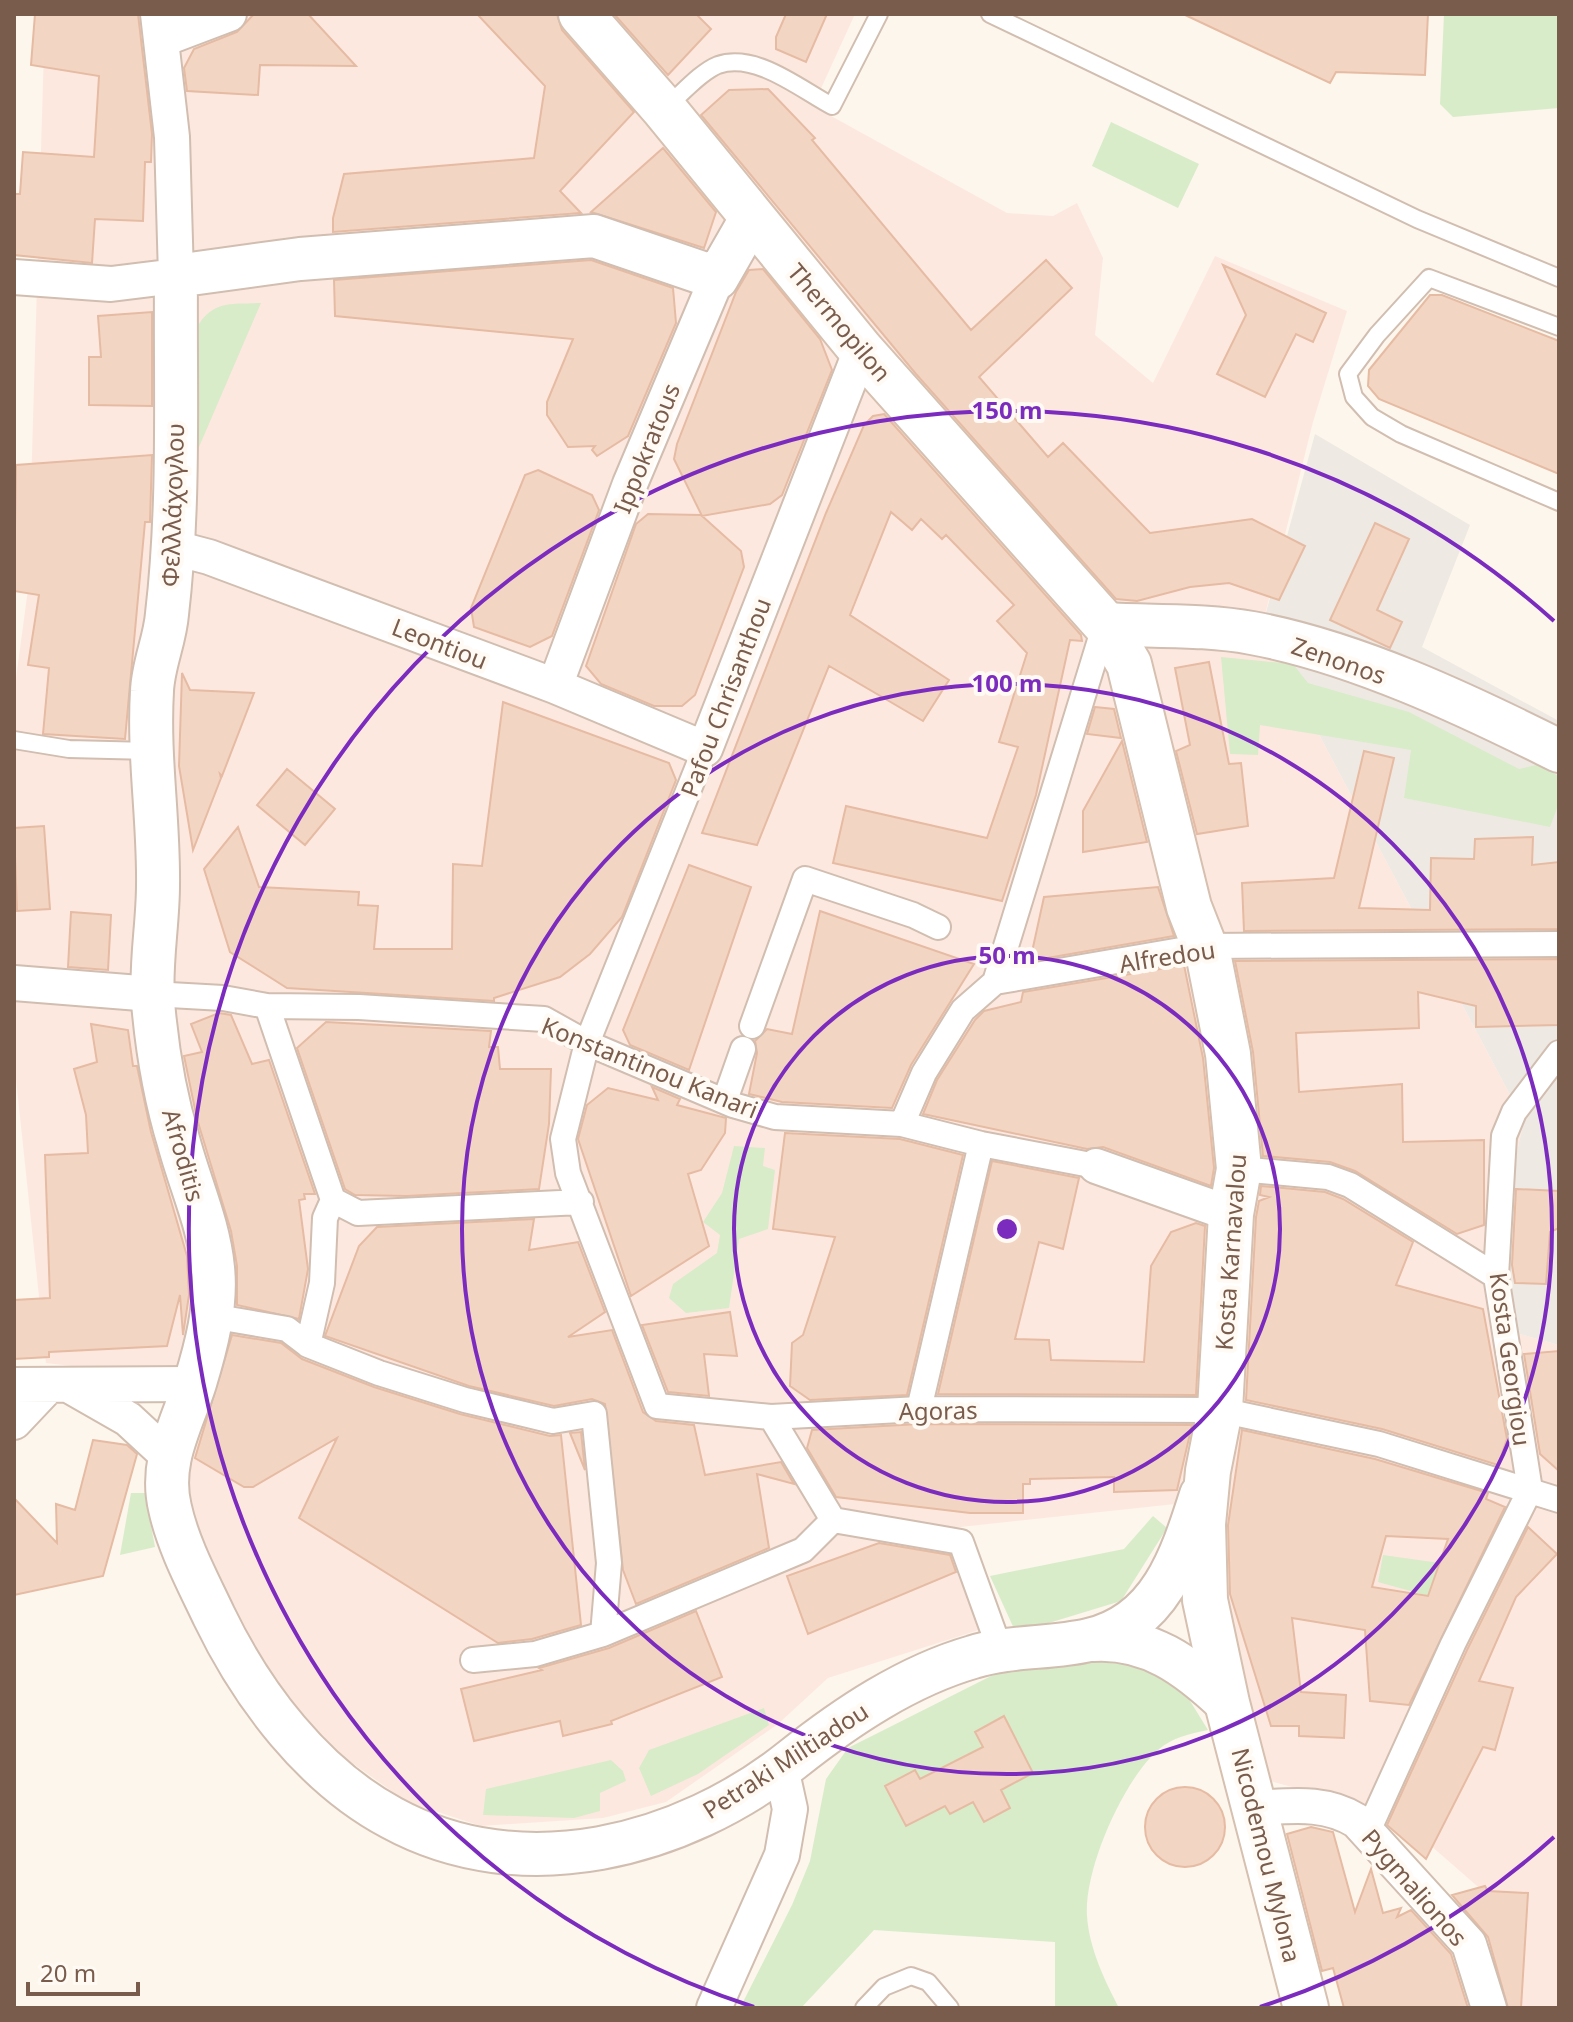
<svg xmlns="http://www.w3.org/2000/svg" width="1573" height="2022" font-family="'Noto Sans',sans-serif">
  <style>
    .commercial { fill: #fde8e0 }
    .industrial { fill: #efe9e4 }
    .green { fill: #d8ecc9 }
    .building { fill: #f3d5c3; stroke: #e6bba3; stroke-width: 2; fill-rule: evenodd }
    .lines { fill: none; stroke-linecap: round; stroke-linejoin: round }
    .service-casing { stroke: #d1beb0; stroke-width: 20 }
    .pedestrian-casing { stroke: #d1beb0; stroke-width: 28 }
    .minor-casing { stroke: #d1beb0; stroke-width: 38 }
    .tertiary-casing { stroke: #d1beb0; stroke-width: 46 }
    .secondary-casing { stroke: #d6c0b0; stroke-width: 48 }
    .service { stroke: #fff; stroke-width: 16 }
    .pedestrian { stroke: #fff; stroke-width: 24 }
    .minor { stroke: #fff; stroke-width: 34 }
    .tertiary { stroke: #fff; stroke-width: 42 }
    .secondary { stroke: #fff; stroke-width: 44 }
    .ring { fill: none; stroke: #7b2cbf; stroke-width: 4 }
    .labels { text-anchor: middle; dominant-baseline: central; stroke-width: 8; stroke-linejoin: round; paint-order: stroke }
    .street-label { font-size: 24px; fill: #7a5c4d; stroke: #fffaf3 }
    .centre { fill: #7b2cbf; stroke: #fffaf3; stroke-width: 4 }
    .ring-label { font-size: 24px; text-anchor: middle; font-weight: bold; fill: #7b2cbf; stroke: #fffaf3; stroke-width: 8; stroke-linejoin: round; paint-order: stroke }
  </style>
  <rect width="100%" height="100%" fill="#fdf6ec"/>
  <!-- commercial -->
  <path class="commercial" d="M 45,14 L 855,14 L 813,106 L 1007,213 L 1053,216 L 1077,203 L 1103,258 L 1095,335 L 1153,383 L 1215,256 L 1347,311 L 1313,422 L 1262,627 L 1524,1121 L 1495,1247 L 1509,1331 L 1559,1345 L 1559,2008 L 1502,2008 L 1489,1958 L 1507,1912 L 1407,1825 L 1390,1814 L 1270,1781 L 1236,1694 L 1213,1500 L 951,1528 L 985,1628 L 828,1678 L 778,1724 L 666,1802 L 603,1818 L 481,1826 L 407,1802 L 327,1745 L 224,1614 L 184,1519 L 182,1455 L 207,1382 L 46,1363 L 16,1079 L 14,1024 L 14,693 L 28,589 Z"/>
  <!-- industrial -->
  <path class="industrial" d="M 1315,434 L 1470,525 L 1422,647 L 1559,721 L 1559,1345 L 1509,1331 L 1495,1247 L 1524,1121 L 1262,627 Z"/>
  <!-- green -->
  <path class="green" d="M 1444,14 L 1559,14 L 1559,108 L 1453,117 L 1440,104 Z
    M 1111,122 L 1199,164 L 1178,208 L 1092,166 Z
    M 261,303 L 190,468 L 197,327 C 213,300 231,304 261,303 Z
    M 1221,657 L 1293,664 L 1308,683 L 1409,712 L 1519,769 L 1541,764 L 1559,777 L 1559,803 L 1550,827 L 1404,798 L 1411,750 L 1260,725 L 1258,755 L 1230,754 Z
    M 734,1146 L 765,1148 L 763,1166 L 775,1170 L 768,1229 L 739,1239 L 729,1308 L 686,1313 L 669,1298 L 673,1284 L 717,1253 L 720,1235 L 703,1222 L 722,1193 Z
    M 131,1493 L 145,1493 L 155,1547 L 120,1555 Z
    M 1153,1516 L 1167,1528 L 1121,1601 L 1016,1633 L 990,1576 L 1124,1549 Z
    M 1383,1555 L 1440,1563 L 1432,1597 L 1378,1582 Z
    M 1131,1653 L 1187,1696 L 1208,1730 C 1189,1734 1173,1737 1158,1750 C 1123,1781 1084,1869 1087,1916 C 1089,1948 1105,1981 1119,2008 L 1055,2008 L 1055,1942 L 874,1930 L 801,2008 L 740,2008 L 792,1905 L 810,1861 L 826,1779 L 848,1748 L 1011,1666 Z
    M 764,1708 L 769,1725 L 698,1774 L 651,1796 L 639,1768 L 649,1750 Z
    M 611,1760 L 623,1771 L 626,1781 L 600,1793 L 600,1811 L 574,1818 L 483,1815 L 486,1789 Z"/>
  <!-- building -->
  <path class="building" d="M 35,14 L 138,14 L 152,134 L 151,162 L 145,162 L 143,221 L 95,219 L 92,263 L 14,255 L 14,194 L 20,194 L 23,152 L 94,157 L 99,76 L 31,65 Z
    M 254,14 L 308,14 L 356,66 L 260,65 L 258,95 L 187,91 L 184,68 L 194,49 L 237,32 Z
    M 477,14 L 557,14 L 562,30 L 634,112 L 560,191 L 581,213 L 333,232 L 333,218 L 344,174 L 534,158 L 545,86 Z
    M 614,14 L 696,14 L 711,29 L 668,75 Z
    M 786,14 L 827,14 L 806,62 L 776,49 L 776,37 Z
    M 1183,14 L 1428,14 L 1425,75 L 1336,72 L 1330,83 Z
    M 768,89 L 815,138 L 812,140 L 971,330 L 1046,260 L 1072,288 L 979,377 L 1048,457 L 1063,443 L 1150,533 L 1252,519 L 1305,546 L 1279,600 L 1229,583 L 1190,587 L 1137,601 L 1116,599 L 916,374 L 701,115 L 729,90 Z
    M 663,148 L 716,212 L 704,248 L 591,212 Z
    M 591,260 L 673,288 L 676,323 L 628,436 L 597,456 L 592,450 L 595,446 L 568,447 L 547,415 L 547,402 L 573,339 L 335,316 L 334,280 Z
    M 1223,265 L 1326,313 L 1313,342 L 1296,334 L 1265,397 L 1217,374 L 1246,315 Z
    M 763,269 L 820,339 L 832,370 L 782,495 L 770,504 L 702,516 L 674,459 L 677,444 L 736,292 L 749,270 Z
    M 1430,295 L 1442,295 L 1559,341 L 1559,474 L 1379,399 L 1368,386 L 1369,370 Z
    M 152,312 L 152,406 L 89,405 L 89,357 L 101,357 L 98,316 Z
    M 884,414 L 1081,635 L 1082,641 L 1070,640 L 1036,795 L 1002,901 L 833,863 L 846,806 L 987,838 L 1018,747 L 999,742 L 1027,653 L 997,621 L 1014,605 L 946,535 L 942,539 L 921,519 L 912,530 L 891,512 L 850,615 L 949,680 L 923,721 L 829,666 L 757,845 L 702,833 L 826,513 L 864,425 L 873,416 Z
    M 152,455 L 150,522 L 145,522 L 125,739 L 43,734 L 49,668 L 28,665 L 39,595 L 14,591 L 16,465 Z
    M 538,470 L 592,495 L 599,510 L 552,636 L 530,647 L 474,627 L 471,608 L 525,475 Z
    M 648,514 L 701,515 L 741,551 L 744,567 L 695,695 L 682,706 L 654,706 L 601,684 L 586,666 L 636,524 Z
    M 1375,523 L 1409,539 L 1377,610 L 1402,622 L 1390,648 L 1330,620 Z
    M 1209,662 L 1229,764 L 1241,763 L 1248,826 L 1197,834 L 1176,751 L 1190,745 L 1175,668 Z
    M 182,673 L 190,690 L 254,693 L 222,776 L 220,774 L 221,778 L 193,850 L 179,766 Z
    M 503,702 L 669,763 L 676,780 L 622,917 L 590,954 L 560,977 L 494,998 L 494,1001 L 287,988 L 230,952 L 204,869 L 238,827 L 259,887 L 359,892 L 358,905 L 378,906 L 374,949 L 452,949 L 453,864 L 482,866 Z
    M 1095,707 L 1114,709 L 1121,738 L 1087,734 Z
    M 1122,741 L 1147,842 L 1083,852 L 1083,811 Z
    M 1364,751 L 1394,758 L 1359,908 L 1430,910 L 1431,858 L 1474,859 L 1475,839 L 1533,837 L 1532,865 L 1559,862 L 1559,929 L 1244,931 L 1242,883 L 1334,878 Z
    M 287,769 L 335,809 L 305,845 L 257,805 Z
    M 44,826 L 50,909 L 17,911 L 14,828 Z
    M 689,865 L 751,887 L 689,1070 L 630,1045 L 623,1030 Z
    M 1158,887 L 1174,936 L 1030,961 L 1044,897 Z
    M 820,911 L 974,964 L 911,1065 L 892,1108 L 782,1102 L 749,1094 L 757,1053 L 755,1041 L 767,1029 L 792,1034 Z
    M 71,912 L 111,915 L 108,970 L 68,967 Z
    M 1559,959 L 1559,1025 L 1476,1027 L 1476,1006 L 1418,992 L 1419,1028 L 1296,1033 L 1299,1092 L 1402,1084 L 1403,1142 L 1484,1140 L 1484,1225 L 1457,1234 L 1355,1171 L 1330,1162 L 1263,1156 L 1253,1052 L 1235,961 Z
    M 1184,965 L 1203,1058 L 1214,1168 L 1211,1186 L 1103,1147 L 1087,1149 L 923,1114 L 937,1080 L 975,1020 L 984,1011 L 1021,1002 L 1023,992 Z
    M 219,1013 L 231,1015 L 252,1064 L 269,1060 L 315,1194 L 304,1194 L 305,1199 L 299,1200 L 308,1269 L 299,1319 L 237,1305 L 237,1266 L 231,1231 L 197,1119 L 184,1056 L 202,1052 L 191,1024 Z
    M 326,1022 L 491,1031 L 489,1047 L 498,1047 L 500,1069 L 551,1069 L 549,1124 L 539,1189 L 407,1196 L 355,1195 L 345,1189 L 297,1048 Z
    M 91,1024 L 128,1030 L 133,1066 L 137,1066 L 151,1132 L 187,1256 L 189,1295 L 183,1335 L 180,1295 L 167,1346 L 49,1352 L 49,1357 L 14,1359 L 14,1300 L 50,1298 L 45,1155 L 88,1153 L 86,1115 L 74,1069 L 97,1062 Z
    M 652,1087 L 680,1099 L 677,1105 L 726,1118 L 725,1133 L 701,1170 L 688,1174 L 709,1246 L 631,1296 L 578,1139 L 587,1105 L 608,1088 L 658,1100 Z
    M 785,1133 L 900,1139 L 963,1155 L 907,1395 L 810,1400 L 790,1386 L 792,1343 L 803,1335 L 835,1237 L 773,1229 Z
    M 992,1161 L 1079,1178 L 1063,1249 L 1039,1242 L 1015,1339 L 1049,1340 L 1051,1360 L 1144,1362 L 1151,1266 L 1171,1232 L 1196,1223 L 1205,1226 L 1196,1395 L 938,1394 Z
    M 1261,1186 L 1325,1192 L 1343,1199 L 1413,1242 L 1396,1285 L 1483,1309 L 1507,1439 L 1498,1465 L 1382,1429 L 1246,1400 L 1256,1217 L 1259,1201 L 1269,1197 L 1260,1195 Z
    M 1516,1189 L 1559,1191 L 1559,1228 L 1550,1232 L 1546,1284 L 1515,1283 L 1512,1265 Z
    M 534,1219 L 529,1250 L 578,1242 L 605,1312 L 568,1337 L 612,1330 L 643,1412 L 656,1421 L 694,1425 L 705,1475 L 781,1462 L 794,1484 L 757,1474 L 769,1548 L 636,1604 L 623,1570 L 605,1404 L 592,1399 L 554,1406 L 469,1386 L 325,1336 L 359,1246 L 377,1227 Z
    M 730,1312 L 737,1356 L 704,1354 L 709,1396 L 668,1392 L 642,1325 Z
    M 232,1335 L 281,1343 L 302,1359 L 374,1387 L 460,1414 L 550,1436 L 561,1435 L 581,1625 L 532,1639 L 498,1643 L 299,1518 L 337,1438 L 253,1487 L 244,1487 L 195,1458 Z
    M 1559,1351 L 1559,1471 L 1540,1454 L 1524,1354 Z
    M 919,1424 L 1192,1425 L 1177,1490 L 1114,1492 L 1114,1477 L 1030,1479 L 1030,1484 L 1023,1484 L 1023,1513 L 970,1513 L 836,1497 L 807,1448 L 812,1430 Z
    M 1242,1430 L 1375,1459 L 1488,1493 L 1486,1499 L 1505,1507 L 1409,1705 L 1370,1701 L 1365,1630 L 1292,1618 L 1301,1692 L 1346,1695 L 1344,1738 L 1299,1736 L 1299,1726 L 1271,1726 L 1230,1594 L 1228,1525 ZM 1386,1536 L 1448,1539 L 1428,1596 L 1372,1587 Z
    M 581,1432 L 585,1470 L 570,1433 Z
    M 93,1440 L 127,1445 L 137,1454 L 103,1576 L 14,1595 L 14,1498 L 57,1543 L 56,1504 L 75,1510 Z
    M 1528,1527 L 1557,1554 L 1516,1597 L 1479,1681 L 1513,1688 L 1495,1750 L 1483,1747 L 1426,1859 L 1387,1825 L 1467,1650 Z
    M 879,1543 L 950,1555 L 956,1572 L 808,1634 L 787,1576 Z
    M 696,1611 L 722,1677 L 611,1721 L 612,1724 L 563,1736 L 560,1721 L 474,1741 L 461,1689 L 542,1670 L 539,1668 L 609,1648 Z
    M 1004,1716 L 1033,1773 L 1001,1790 L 1010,1808 L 984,1822 L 973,1802 L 950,1814 L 945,1806 L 906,1826 L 885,1786 L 915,1770 L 920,1779 L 983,1747 L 975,1732 Z
    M1145 1827a40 40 0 1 1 80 0a40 40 0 1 1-80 0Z
    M 1311,1827 L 1333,1832 L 1355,1912 L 1371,1869 L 1383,1913 L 1401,1908 L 1397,1917 L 1411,1910 L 1451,1954 L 1468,2008 L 1344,2008 L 1333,1968 L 1322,1971 L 1287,1834 Z
    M 1485,1886 L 1488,1891 L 1528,1893 L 1521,2008 L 1508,2008 L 1488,1937 L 1452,1895 Z"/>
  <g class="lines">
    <!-- service casing -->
    <g class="service-casing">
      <path id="service" d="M 990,14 L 1417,219 L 1559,278
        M 665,108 C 680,96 700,72 718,65 C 756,52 800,89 832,106 L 879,14
        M 1559,327 L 1429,278 L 1377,335 L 1348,374 L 1354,397 L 1372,417 L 1401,434 L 1559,502
        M 14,740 L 69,749 L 150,751
        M 864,2008 L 884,1987 L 911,1976 L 928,1982 L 950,2008"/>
    </g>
    <!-- pedestrian casing -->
    <g class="pedestrian-casing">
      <path id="pedestrian" d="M 705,749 L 587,1043 L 563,1139 L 568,1173 L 657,1406 L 771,1417 L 919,1409 L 1220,1410 L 1379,1444 L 1559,1500
        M 995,982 L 1105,624
        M 152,994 L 223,998 L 267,1006 L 359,1007 L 544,1019 L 587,1043 L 733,1105 L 775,1117 L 902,1124 L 981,1144 L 1096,1166
        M 267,1006 L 333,1200 L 325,1218 L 322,1283 L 308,1345
        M 752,1026 L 805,879 L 913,915 L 938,927
        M 725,1100 L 743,1049
        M 902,1124 L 924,1073 L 963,1010 L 995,982 L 1204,946 L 1559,944
        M 1239,1169 L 1328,1177 L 1350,1185 L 1496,1276
        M 333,1200 L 358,1213 L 581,1202
        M 211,1316 L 287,1329 L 308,1345 L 379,1373 L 465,1400 L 553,1421 L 594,1414 L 609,1563 L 603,1634
        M 919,1409 L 981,1144
        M 771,1417 L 833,1520 L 961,1542 L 1000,1650
        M 473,1660 L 535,1654 L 603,1634 L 803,1550 L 833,1520
        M 1368,1831 L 1453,1644 L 1530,1490 L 1496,1276 L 1504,1136 L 1514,1112 L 1559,1053"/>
    </g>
    <!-- minor casing -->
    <g class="minor-casing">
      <path id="minor" d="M 163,39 L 229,14
        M 14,277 L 111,284 L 176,276 L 172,137 L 158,14
        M 171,547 L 209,557 L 555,686 L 705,749 L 861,350
        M 555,686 L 630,484 L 717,278
        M 14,983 L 152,994
        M 1096,1166 L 1231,1214
        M 14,1385 L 194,1384
        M 72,1387 L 128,1419 L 168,1456
        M 14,1422 L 48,1386
        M 1255,1808 C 1292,1806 1325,1801 1357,1821 L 1469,1944 L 1489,2008
        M 714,2008 L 782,1855 L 790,1809 L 781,1768"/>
    </g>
    <!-- tertiary casing -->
    <g class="tertiary-casing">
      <path id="tertiary" d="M 752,217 L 717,278 L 594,236 L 300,259 L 176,276 C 175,388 180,503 167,614 C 165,640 153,665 152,691 C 148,756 159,820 158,885 C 158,924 150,964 153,1002 C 157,1050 165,1097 179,1143 C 190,1184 209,1225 213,1268 C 217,1306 206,1347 195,1383 C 181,1426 159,1462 170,1508 C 178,1545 198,1582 214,1616 C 252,1695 313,1776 392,1818 C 522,1889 683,1847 793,1759 C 846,1717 907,1676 973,1657 C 1011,1645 1051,1649 1089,1640 C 1160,1624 1181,1558 1201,1495
        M 1105,624 C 1153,627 1204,624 1252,633 C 1355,652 1465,704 1559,751
        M 1092,1640 C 1148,1636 1188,1666 1227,1703"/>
    </g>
    <!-- secondary casing -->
    <g class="secondary-casing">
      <path id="secondary" d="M 581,14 L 664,109 L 861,350 L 1105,624 L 1129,664 L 1189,907 L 1209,958 L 1228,1054 L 1239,1169 L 1231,1214 L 1220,1410 L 1208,1471 L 1203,1524 L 1205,1600 L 1227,1703 L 1306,2008"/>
    </g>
    <!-- service -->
    <use href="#service" class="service"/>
    <!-- pedestrian -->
    <use href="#pedestrian" class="pedestrian"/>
    <!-- minor -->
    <use href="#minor" class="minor"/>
    <!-- tertiary -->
    <use href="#tertiary" class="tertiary"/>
    <!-- secondary -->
    <use href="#secondary" class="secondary"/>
  </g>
  <!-- distance rings -->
  <g class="ring">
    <circle cx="1007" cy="1229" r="273"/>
    <circle cx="1007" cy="1229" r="545"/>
    <path d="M1554 1837A818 818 0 0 1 1260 2007M754 2007A818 818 0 1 1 1554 621"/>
  </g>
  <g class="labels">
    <!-- street labels -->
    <g class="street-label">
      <text transform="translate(840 322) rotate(50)">Thermopilon</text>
      <text transform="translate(646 448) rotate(-68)">Ippokratous</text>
      <text transform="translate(172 505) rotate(-88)">Φελλλάχογλου</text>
      <text transform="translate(440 643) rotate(21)">Leontiou</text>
      <text transform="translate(1339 660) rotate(19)">Zenonos</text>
      <text transform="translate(725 697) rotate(-69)">Pafou Chrisanthou</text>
      <text transform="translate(1167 956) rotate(-9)">Alfredou</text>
      <text transform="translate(650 1067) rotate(22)">Konstantinou Kanari</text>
      <text transform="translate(184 1155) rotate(74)">Afroditis</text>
      <text transform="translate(1230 1252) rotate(-86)">Kosta Karnavalou</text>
      <text transform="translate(1511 1359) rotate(82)">Kosta Georgiou</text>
      <text transform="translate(938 1410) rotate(-1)">Agoras</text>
      <text transform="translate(785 1760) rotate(-33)">Petraki Miltiadou</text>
      <text transform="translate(1267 1855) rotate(76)">Nicodemou Mylona</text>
      <text transform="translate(1415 1887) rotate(49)">Pygmalionos</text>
    </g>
  </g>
  <circle cx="1007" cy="1229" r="12" class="centre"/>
  <g class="ring-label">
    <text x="1007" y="419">150 m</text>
    <text x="1007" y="692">100 m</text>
    <text x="1007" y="964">50 m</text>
  </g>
  <!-- border -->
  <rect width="1573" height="2022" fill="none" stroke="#7a5c4d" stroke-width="32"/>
  <!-- scale -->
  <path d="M28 1982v12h110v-12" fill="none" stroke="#7a5c4d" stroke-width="4"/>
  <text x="40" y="1982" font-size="24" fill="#7a5c4d" stroke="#fffaf3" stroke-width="6" paint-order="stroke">20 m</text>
</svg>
